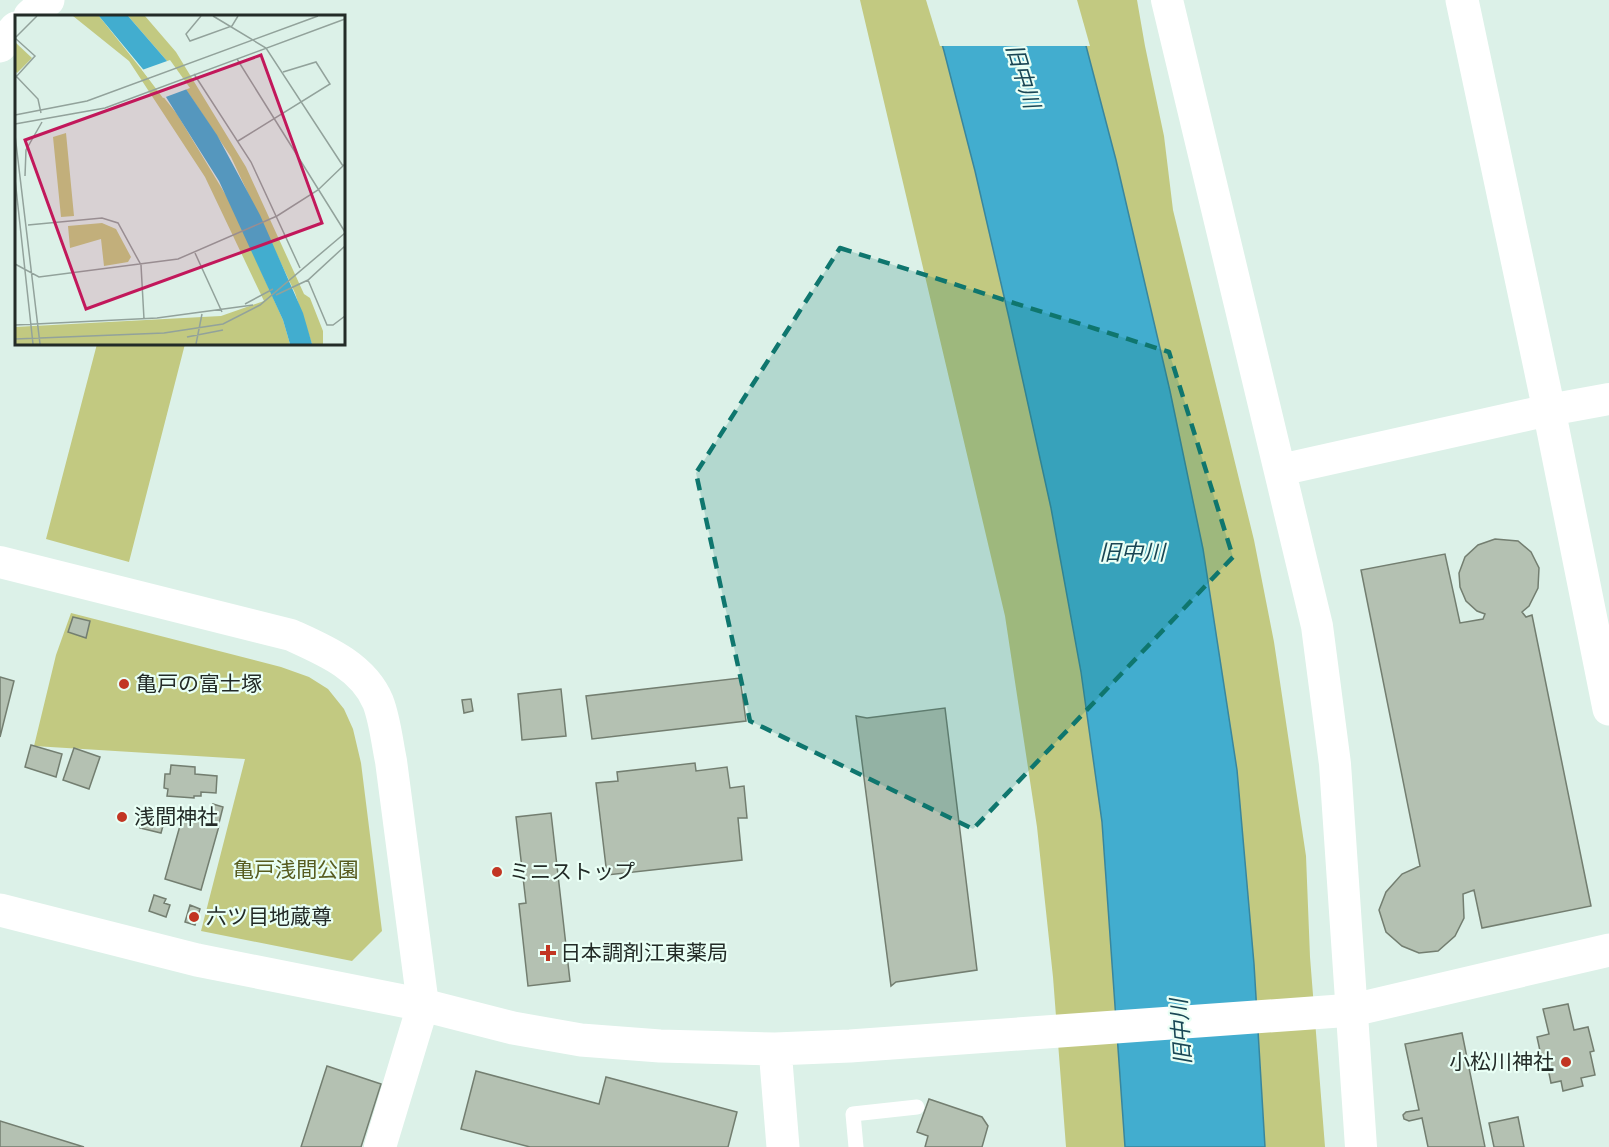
<svg xmlns="http://www.w3.org/2000/svg" width="1609" height="1147" font-family="'Fira Sans','Noto Sans JP',sans-serif">
  <style>
    .green { fill: #c2c981 }
    .water { fill: #42adcf; stroke: #39869d; stroke-width: 1.5 }
    .pier { fill: #dcf1e8 }
    .building { fill: #b4c1b2; stroke: #737e70; stroke-width: 1.5 }
    .lines { fill: none; stroke-linecap: round; stroke-linejoin: round }
    .lane { stroke: #fff; stroke-width: 15 }
    .street { stroke: #fff; stroke-width: 32 }
    .secondary { stroke: #fff; stroke-width: 33 }
    .marked { fill: #0f766e; fill-opacity: 0.2; stroke: #0f766e; stroke-width: 4.5; stroke-dasharray: 12 8; stroke-linejoin: round }
    .poi-dot { fill: #c23623; stroke: #e9fff5; stroke-width: 2 }
    .labels { text-anchor: middle; dominant-baseline: central; stroke-width: 4.5; stroke-linejoin: round; paint-order: stroke }
    .poi-label { font-size: 21px; fill: #232b27; stroke: #e9fff5; text-anchor: start }
    .park-label { font-size: 21px; fill: #575c1f; stroke: #e9fff5 }
    .water-label { font-size: 22px; font-style: italic; fill: #194655; stroke: #e9fff5 }
    .inset-road { fill: none; stroke: #92a29b; stroke-width: 1.5 }
    .view { fill: #c2185b; fill-opacity: 0.15; stroke: #c2185b; stroke-width: 3 }
    .inset-edge { fill: none; stroke: #232b27; stroke-width: 3 }
  </style>
  <rect width="100%" height="100%" fill="#dcf1e8"/>
  <!-- green -->
  <path class="green" d="M 860,0 L 929,0 L 944,51 L 975,171 L 1009,318 L 1051,508 L 1081,672 L 1102,822 L 1125,1147 L 1066,1147 L 1053,977 L 1037,827 L 1005,616 Z
    M 1074,0 L 1137,0 L 1145,46 L 1164,136 L 1173,210 L 1254,540 L 1274,642 L 1306,856 L 1310,957 L 1325,1147 L 1265,1147 L 1254,964 L 1116,160 Z
    M 97,344 L 185,344 L 129,562 L 46,539 Z
    M 71,613 L 281,667 L 309,677 L 328,689 L 344,709 L 353,729 L 361,763 L 382,931 L 352,961 L 201,931 L 245,759 L 34,746 L 56,655 Z"/>
  <!-- water -->
  <path class="water" d="M 929,0 L 1074,0 L 1116,160 L 1170,391 L 1203,549 L 1237,770 L 1254,964 L 1265,1147 L 1125,1147 L 1102,822 L 1081,672 L 1051,508 L 1009,318 L 975,171 L 944,51 Z"/>
  <!-- pier -->
  <path class="pier" d="M 926,0 L 1077,0 L 1090,46 L 940,46 Z"/>
  <!-- building -->
  <path class="building" d="M 1495,539 L 1518,541 L 1531,552 L 1539,568 L 1538,588 L 1529,606 L 1522,612 L 1526,617 L 1532,615 L 1591,906 L 1482,928 L 1474,890 L 1463,894 L 1464,918 L 1455,936 L 1438,951 L 1419,953 L 1402,946 L 1386,932 L 1379,910 L 1386,892 L 1402,874 L 1420,866 L 1361,570 L 1445,554 L 1460,623 L 1483,619 L 1485,614 L 1477,611 L 1466,601 L 1460,587 L 1459,573 L 1465,557 L 1478,545 Z
    M 73,617 L 90,621 L 86,638 L 68,632 Z
    M 0,677 L 14,681 L 0,737 Z
    M 740,678 L 746,721 L 592,739 L 586,696 Z
    M 561,689 L 566,736 L 522,740 L 518,694 Z
    M 471,699 L 473,711 L 464,713 L 462,700 Z
    M 945,708 L 977,970 L 896,982 L 891,986 L 856,716 L 867,718 Z
    M 31,745 L 62,754 L 56,777 L 25,767 Z
    M 74,748 L 100,757 L 89,789 L 63,780 Z
    M 695,763 L 696,771 L 727,767 L 730,788 L 744,786 L 747,818 L 738,818 L 742,860 L 607,875 L 596,783 L 618,781 L 617,772 Z
    M 171,765 L 195,767 L 195,774 L 217,776 L 216,793 L 201,792 L 201,796 L 194,796 L 194,798 L 167,796 L 168,789 L 164,788 L 165,774 L 170,774 Z
    M 213,804 L 223,807 L 219,823 L 209,820 Z
    M 551,813 L 570,981 L 528,986 L 519,904 L 526,903 L 516,817 Z
    M 183,815 L 219,826 L 201,890 L 165,879 Z
    M 144,816 L 164,822 L 161,833 L 140,828 Z
    M 154,895 L 166,899 L 164,903 L 170,905 L 166,917 L 149,911 Z
    M 190,905 L 200,909 L 195,925 L 185,922 Z
    M 1568,1004 L 1574,1030 L 1588,1027 L 1594,1051 L 1590,1052 L 1595,1075 L 1581,1078 L 1583,1086 L 1563,1091 L 1561,1081 L 1551,1083 L 1546,1059 L 1542,1060 L 1537,1037 L 1549,1034 L 1543,1009 Z
    M 1462,1033 L 1485,1147 L 1428,1147 L 1422,1118 L 1409,1121 L 1404,1119 L 1403,1115 L 1406,1112 L 1419,1110 L 1405,1044 Z
    M 327,1066 L 381,1084 L 361,1147 L 301,1147 Z
    M 476,1071 L 599,1104 L 606,1077 L 737,1112 L 728,1147 L 530,1147 L 461,1129 Z
    M 929,1099 L 982,1117 L 988,1126 L 982,1147 L 925,1147 L 928,1136 L 917,1132 Z
    M 1518,1117 L 1524,1147 L 1494,1147 L 1489,1123 Z
    M 0,1121 L 84,1147 L 0,1147 Z"/>
  <g class="lines">
    <!-- lane -->
    <path class="lane" d="M 856,1147 L 853,1114 L 917,1107"/>
    <!-- street -->
    <path class="street" d="M 1167,0 L 1317,626 L 1335,764 L 1361,1147
      M 1280,470 L 1549,410 L 1609,399
      M 0,562 L 291,635 C 324,650 363,666 378,702 C 385,720 387,742 391,761 L 423,1005 L 380,1147"/>
    <!-- secondary -->
    <path class="secondary" d="M 1462,0 L 1549,410 L 1609,709
      M 30,16 L 48,0
      M 0,46 L 16,28
      M 0,910 L 197,960 L 423,1005 L 513,1028 L 581,1040 L 660,1046 L 775,1049 L 850,1046 L 1353,1010 L 1609,950
      M 775,1049 L 783,1147"/>
  </g>
  <!-- marked area -->
  <path class="marked" d="M 840,248 L 1169,352 L 1233,557 L 973,829 L 750,721 L 696,473 Z"/>
  <!-- markers -->
  <g class="poi-dot">
    <circle cx="124" cy="684" r="6"/>
    <circle cx="122" cy="817" r="6"/>
    <circle cx="497" cy="872" r="6"/>
    <circle cx="194" cy="917" r="6"/>
    <path d="M545 944h6v6h6v6h-6v6h-6v-6h-6v-6h6z"/>
    <circle cx="1566" cy="1062" r="6"/>
  </g>
  <g class="labels">
    <!-- poi labels -->
    <g class="poi-label">
      <text x="136" y="684">亀戸の富士塚</text>
      <text x="134" y="817">浅間神社</text>
      <text x="509" y="872">ミニストップ</text>
      <text x="206" y="917">六ツ目地蔵尊</text>
      <text x="560" y="953">日本調剤江東薬局</text>
      <text x="1554" y="1062" text-anchor="end">小松川神社</text>
    </g>
    <!-- park labels -->
    <g class="park-label">
      <text x="296" y="870">亀戸浅間公園</text>
    </g>
    <!-- water labels -->
    <g class="water-label">
      <text transform="translate(1023 76) rotate(73)">旧中川</text>
      <text x="1132" y="552">旧中川</text>
      <text transform="translate(1181 1032) rotate(-94)">旧中川</text>
    </g>
  </g>
  <!-- overview -->
  <g transform="translate(15 15)">
    <rect width="330" height="330" fill="#dcf1e8"/>
    <path d="M 58,1 L 84,1 L 162,99 L 215,187 L 268,305 L 275,329 L 0,329 L 0,312 L 206,301 L 249,286 L 190,162 L 114,46 ZM 113,1 L 130,1 L 161,37 L 231,152 L 289,279 L 295,283 L 308,316 L 308,329 L 297,329 L 280,278 L 216,142 L 152,46 ZM 0,27 L 17,43 L 2,58 L 0,55 ZM 51,118 L 59,201 L 46,202 L 38,122 ZM 87,208 L 101,214 L 116,242 L 113,247 L 89,251 L 86,224 L 55,233 L 53,211 Z" fill="#c2c981"/>
    <path d="M 84,1 L 113,1 L 152,46 L 202,120 L 245,200 L 288,298 L 297,329 L 275,329 L 268,305 L 204,166 L 151,82 Z" fill="#42adcf"/>
    <path d="M 155,45 L 175,73 L 148,83 L 127,55 Z" fill="#dcf1e8"/>
    <path class="inset-road" d="M 186,1 L 171,19 L 175,26 L 217,11 L 223,1M 198,1 L 251,33 L 328,151M 0,23 L 20,41 L 0,63M 0,23 L 22,1M 222,44 L 330,217M 179,59 L 236,147 L 285,253M 0,60 L 23,84 L 26,98M 0,100 L 72,86 L 303,1M 0,109 L 90,93 L 330,4M 0,120 L 25,329M 223,126 L 315,69 L 301,47 L 268,57M 10,161 L 11,135 L 27,107M 0,164 L 18,329M 13,210 L 87,203 L 103,208 L 126,250 L 129,304M 180,238 L 207,297M 0,249 L 24,262 L 163,244 L 262,201 L 303,175 L 330,149M 293,265 L 312,310 L 318,310 L 330,301M 261,280 L 293,265 L 330,231M 230,289 L 258,274M 0,310 L 142,303 L 238,290M 172,322 L 208,315M 0,324 L 149,318 L 208,309 L 245,290 L 330,218M 181,329 L 187,299"/>
    <path class="view" d="M 246,40 L 307,208 L 71,294 L 10,125 Z"/>
    <rect width="330" height="330" class="inset-edge"/>
  </g>
</svg>
